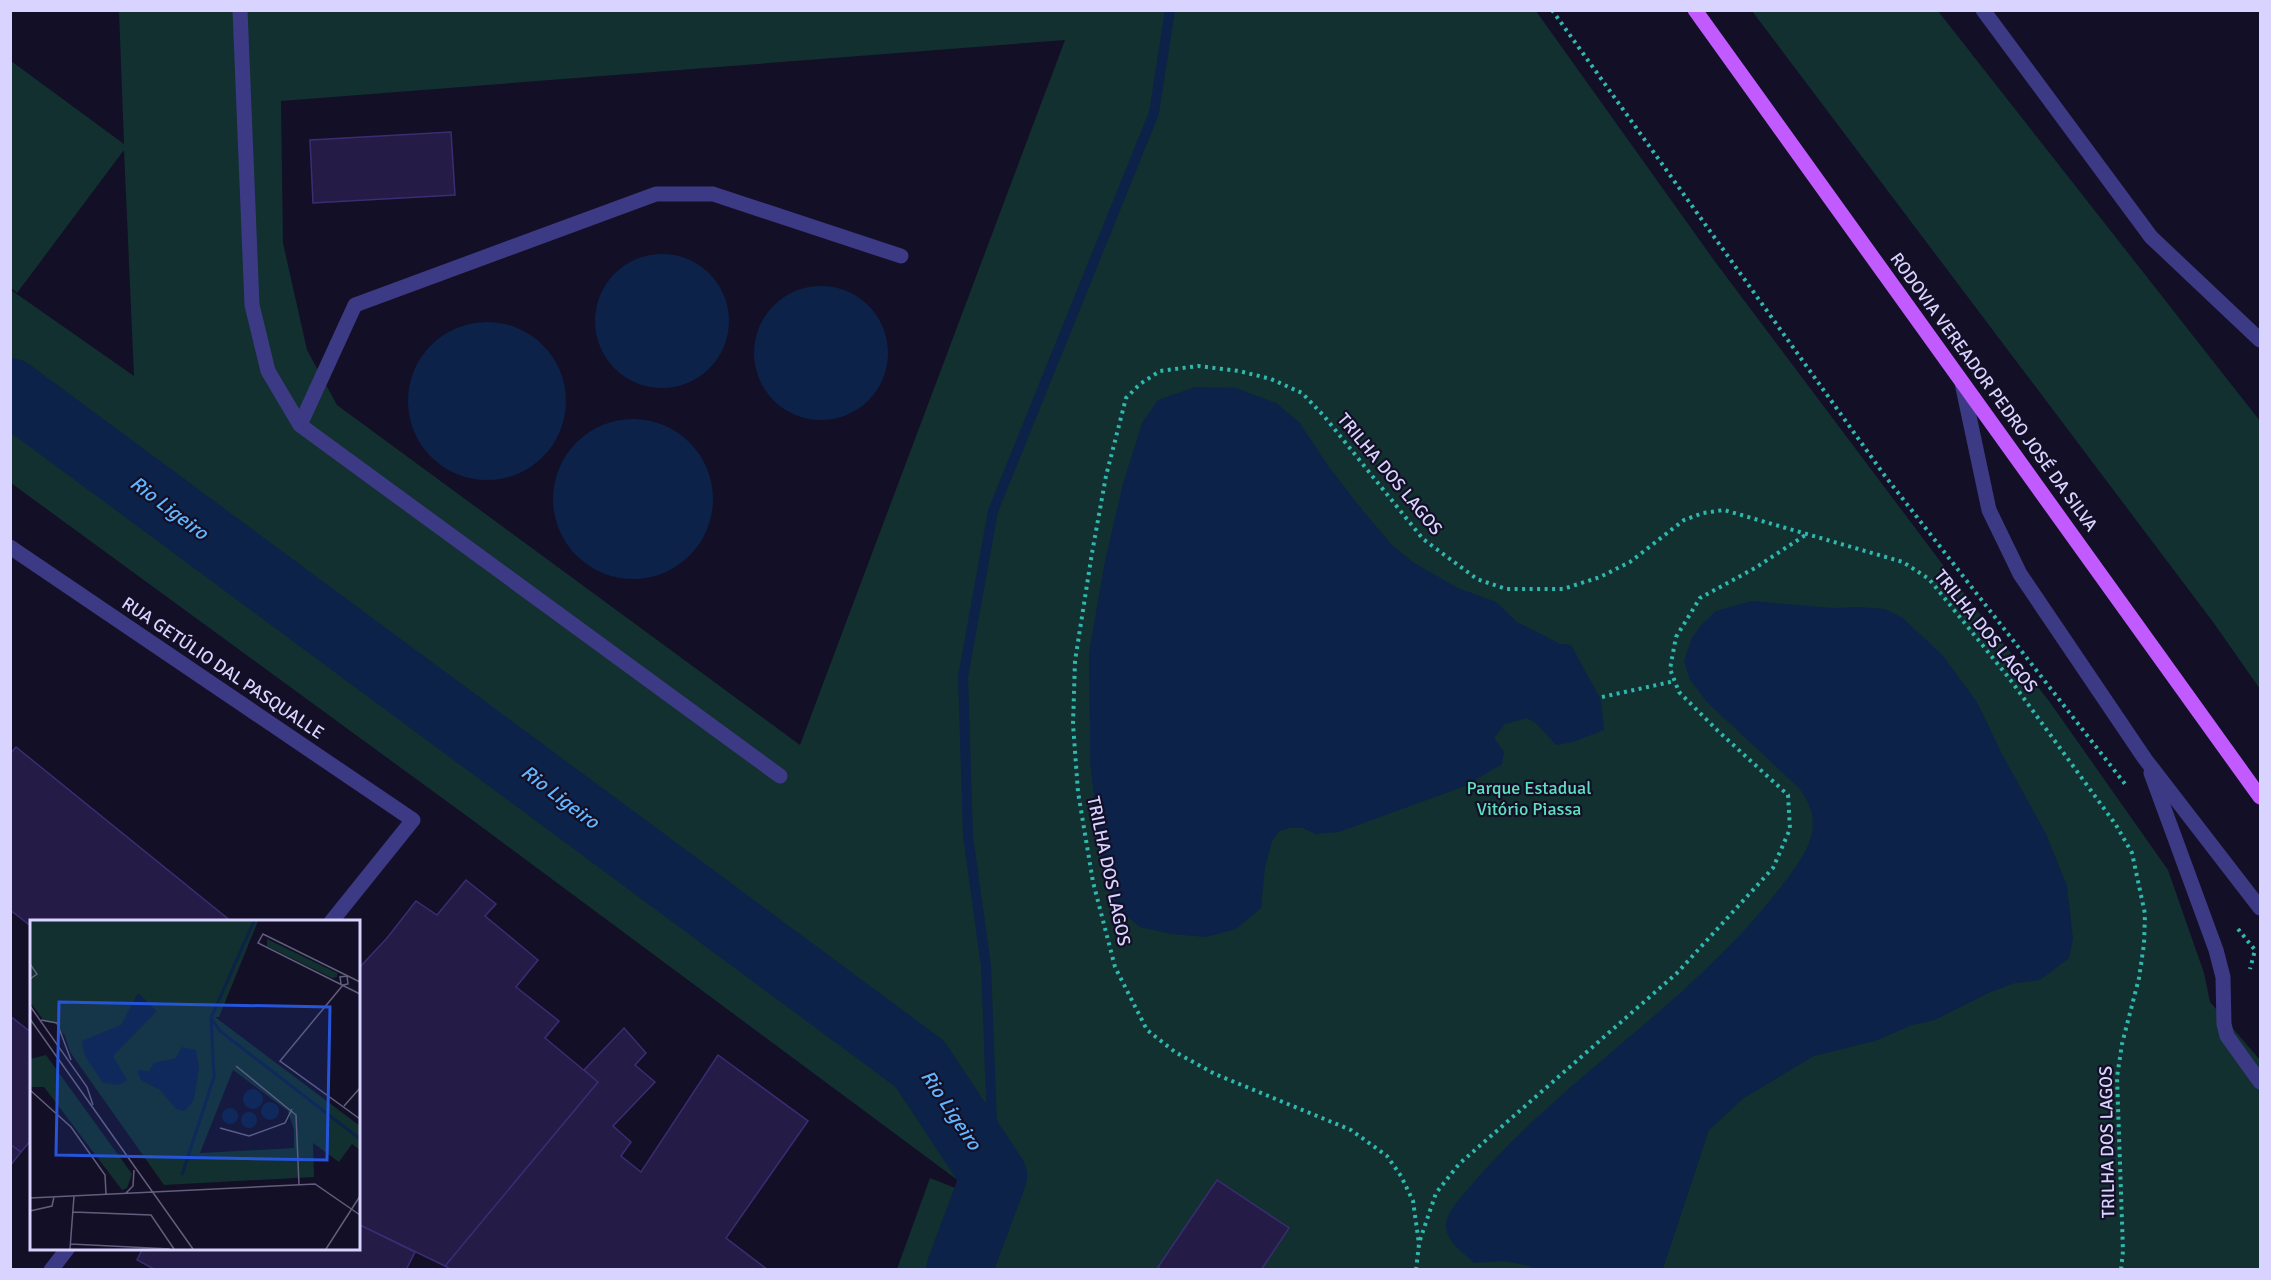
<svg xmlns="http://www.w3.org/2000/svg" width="2271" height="1280" font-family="Signika,sans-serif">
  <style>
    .green { fill: #12302f; fill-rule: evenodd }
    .water { fill: #0c2248 }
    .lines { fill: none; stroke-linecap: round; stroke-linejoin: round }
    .stream { stroke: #0c2248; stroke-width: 10 }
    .river { stroke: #0c2248; stroke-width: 66 }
    .building { fill: #241b47; stroke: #3b2d73; stroke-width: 1.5 }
    .path { stroke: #2fb8b0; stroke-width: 4; stroke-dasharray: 3 4.5; stroke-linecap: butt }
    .minor { stroke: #3d3a85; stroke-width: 15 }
    .major { stroke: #c25bff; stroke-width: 15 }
    .labels { text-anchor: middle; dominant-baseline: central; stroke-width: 4.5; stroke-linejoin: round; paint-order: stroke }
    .street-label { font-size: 18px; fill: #d9d4ff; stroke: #130f26 }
    .park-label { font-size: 18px; fill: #5fe0c0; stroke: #130f26 }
    .water-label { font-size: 20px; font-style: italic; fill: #62b6ff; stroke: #130f26 }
    .inset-river { fill: none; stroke: #0c2248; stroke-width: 3 }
    .inset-road { fill: none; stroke: #625e7d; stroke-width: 1.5 }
    .view { fill: #2655da; fill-opacity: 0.15; stroke: #2655da; stroke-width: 3 }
    .inset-edge { fill: none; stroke: #d9d4ff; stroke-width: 3 }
  </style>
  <rect width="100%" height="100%" fill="#130f26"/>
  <!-- green -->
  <path class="green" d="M 119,11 L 1536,11 L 1716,263 L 1973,605 L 2049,701 L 2168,870 L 2204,973 L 2210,1002 L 2260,1060 L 2260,1269 L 897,1269 L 930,1178 L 983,1199 L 475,822 L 11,483 L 11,290 L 134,376 L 124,150 L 17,293 L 11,288 L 11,61 L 124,144 ZM 1065,40 L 800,745 L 337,405 L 307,350 L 283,243 L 281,101 Z
    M 1752,11 L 1938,11 L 2260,421 L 2260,689 L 2213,622 Z"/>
  <!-- water -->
  <path class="water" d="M595 321a67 67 0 1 1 134 0a67 67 0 1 1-134 0Z
    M754 353a67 67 0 1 1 134 0a67 67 0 1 1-134 0Z
    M408 401a79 79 0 1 1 158 0a79 79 0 1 1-158 0Z
    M 1195,387 L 1236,388 L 1276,403 L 1299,422 L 1329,467 L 1364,512 L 1391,544 L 1414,563 L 1458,588 L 1496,602 L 1517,622 L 1560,644 L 1571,645 L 1601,700 L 1604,730 L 1573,742 L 1556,745 L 1537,724 L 1527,718 L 1505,724 L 1494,738 L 1504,752 L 1502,764 L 1465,786 L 1339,832 L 1316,834 L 1302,828 L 1290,828 L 1279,831 L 1272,841 L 1265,867 L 1261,908 L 1236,929 L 1206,937 L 1171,934 L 1140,927 L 1113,905 L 1101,855 L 1090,762 L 1089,653 L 1105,561 L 1123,484 L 1142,423 L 1158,400 Z
    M553 499a80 80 0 1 1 160 0a80 80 0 1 1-160 0Z
    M 1752,601 L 1833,608 L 1857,607 L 1885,609 L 1903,618 L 1943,656 L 1977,702 L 2001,752 L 2046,834 L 2067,886 L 2073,939 L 2069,958 L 2040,980 L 2015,983 L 1991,992 L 1935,1020 L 1912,1025 L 1875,1041 L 1814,1056 L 1744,1098 L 1709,1130 L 1663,1269 L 1533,1270 L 1530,1266 L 1504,1261 L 1474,1263 C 1464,1253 1447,1242 1446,1227 C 1445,1212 1465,1193 1474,1182 C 1560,1082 1677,1011 1762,910 C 1777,892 1800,865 1809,843 C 1817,821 1812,806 1799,788 L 1708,703 L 1690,680 L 1684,661 L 1692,638 L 1702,624 L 1716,611 Z"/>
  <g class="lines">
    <!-- stream -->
    <path class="stream" d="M 994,1176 L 986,966 L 968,836 L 963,677 L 993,511 L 1154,113 L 1170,10"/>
    <!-- river -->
    <path class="river" d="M 10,391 L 920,1064 L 994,1176 L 959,1270"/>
  </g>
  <!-- building -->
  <path class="building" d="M 451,132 L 455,195 L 313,203 L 310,140 Z
    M 16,747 L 232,922 L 32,922 L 32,927 L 10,910 L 10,754 Z
    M 466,880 L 496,904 L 485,916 L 538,960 L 516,987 L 559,1021 L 545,1038 L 598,1082 L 445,1266 L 358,1224 L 358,969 L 387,938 L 416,901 L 437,915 Z
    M 10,1016 L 32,1033 L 32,1139 L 21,1152 L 10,1144 Z
    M 624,1028 L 646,1053 L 635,1065 L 655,1082 L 613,1126 L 631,1142 L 621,1156 L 641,1172 L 718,1055 L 808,1121 L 726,1238 L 768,1270 L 452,1270 L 445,1266 L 598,1082 L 584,1070 Z
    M 10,1144 L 21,1152 L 10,1166 Z
    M 1217,1180 L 1289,1228 L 1261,1270 L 1162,1270 L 1158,1267 Z
    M 358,1224 L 415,1252 L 406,1270 L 156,1270 L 137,1260 L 143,1248 L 358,1248 Z"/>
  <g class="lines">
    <!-- path -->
    <path class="path" d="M 1552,10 L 1885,476 L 2125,784
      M 1602,697 L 1675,681
      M 2238,929 L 2255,950 L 2250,969
      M 1420,1240 L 1436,1193 L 1459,1164 L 1677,973 L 1773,868 L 1790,829 L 1788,795 L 1718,731 L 1679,692 L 1670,669 L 1676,637 L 1700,598 L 1755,568 L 1807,534
      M 1416,1270 L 1419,1244 L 1413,1201 L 1401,1176 L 1387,1156 L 1351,1130 L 1215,1074 L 1175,1052 L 1147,1030 L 1115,967 L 1093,882 L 1078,792 L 1073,724 L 1075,661 L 1092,553 L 1106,476 L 1126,398 L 1140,384 L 1160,371 L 1198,366 L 1239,371 L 1271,379 L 1302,393 L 1324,416 L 1423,539 L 1477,579 L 1506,589 L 1563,589 L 1600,577 L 1630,562 L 1684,520 L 1703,513 L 1724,510 L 1903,562 L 1929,579 L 2009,678 L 2116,825 L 2132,853 L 2145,914 L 2144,944 L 2139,978 L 2122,1044 L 2117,1077 L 2123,1251 L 2121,1270"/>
    <!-- minor -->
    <path class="minor" d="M 240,10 L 252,305 L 268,371 L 300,425 L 780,776
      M 1983,10 L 2151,237 L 2260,340
      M 1962,383 L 1989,510 L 2020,574 L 2145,759 L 2260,908
      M 300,425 L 355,305 L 656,194 L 713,194 L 901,256
      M 10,547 L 413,820 L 331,922
      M 2151,773 L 2216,950 L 2223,977 L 2224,1024 L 2227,1036 L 2260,1082
      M 51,1270 L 68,1248"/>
    <!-- major -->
    <path class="major" d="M 1695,10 L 2260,797"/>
  </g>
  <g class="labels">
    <!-- street labels -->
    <g class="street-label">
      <text transform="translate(1994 392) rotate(54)">RODOVIA VEREADOR PEDRO JOSÉ DA SILVA</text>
      <text transform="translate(1390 474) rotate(50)">TRILHA DOS LAGOS</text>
      <text transform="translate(1986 631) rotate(51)">TRILHA DOS LAGOS</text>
      <text transform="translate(223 668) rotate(34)">RUA GETÚLIO DAL PASQUALLE</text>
      <text transform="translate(1109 871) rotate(78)">TRILHA DOS LAGOS</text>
      <text transform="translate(2107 1142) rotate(-91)">TRILHA DOS LAGOS</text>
    </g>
    <!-- park labels -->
    <g class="park-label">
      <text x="1529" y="788">Parque Estadual<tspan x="1529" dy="21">Vitório Piassa</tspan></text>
    </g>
    <!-- water labels -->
    <g class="water-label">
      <text transform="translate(169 508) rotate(37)">Rio Ligeiro</text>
      <text transform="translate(560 797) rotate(37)">Rio Ligeiro</text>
      <text transform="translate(951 1110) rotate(56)">Rio Ligeiro</text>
    </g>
  </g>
  <!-- overview -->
  <g transform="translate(30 920)">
    <rect width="330" height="330" fill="#130f26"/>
    <path d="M 0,1 L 228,1 L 189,97 L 185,97 L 330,206 L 330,230 L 322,224 L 309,242 L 283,223 L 284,257 L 134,265 L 40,132 L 35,116 L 25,103 L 15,102 L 0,82 ZM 203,150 L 258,191 L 264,210 L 264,228 L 170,233 ZM 237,19 L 307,53 L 307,57 L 302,58 L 237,26 ZM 16,135 L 102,254 L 97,268 L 92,270 L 14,167 L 0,167 L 0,139 Z" fill="#12302f" fill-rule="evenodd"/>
    <path d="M 108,73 L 127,91 L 83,136 L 97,160 L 89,165 L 73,163 L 55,136 L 52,121 L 91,105 ZM 152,127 L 166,130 L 169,147 L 164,180 L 155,191 L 146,189 L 130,170 L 111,160 L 107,150 L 119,151 L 124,143 L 146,138 ZM213 179a10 10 0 1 1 20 0a10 10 0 1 1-20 0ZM231 191a9 9 0 1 1 18 0a9 9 0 1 1-18 0ZM192 196a8 8 0 1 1 16 0a8 8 0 1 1-16 0ZM211 200a8 8 0 1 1 16 0a8 8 0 1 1-16 0Z" fill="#0c2248"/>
    <path class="inset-river" d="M 224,1 L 181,98 L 190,111 L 330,219M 152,255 L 184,157 L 181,98"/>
    <path class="inset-road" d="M 0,44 L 7,54 L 0,59M 330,62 L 233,14 L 228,23 L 330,74M 311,64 L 310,57 L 317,56 L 318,64 L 313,65 L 250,141 L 330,199M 0,86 L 57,167 L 63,185M 0,99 L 163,329M 11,100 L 27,103 L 41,140M 206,146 L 266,195 L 269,265M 0,170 L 41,207 L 75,255 L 76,274M 314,186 L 330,168M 190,208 L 219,216 L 255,203 L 262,189M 96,273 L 103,266 L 104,250M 0,278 L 285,264 L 330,295M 0,291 L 22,286 L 24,277M 43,292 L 121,295 L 144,329M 41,324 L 140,329M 40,329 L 44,276M 296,329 L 330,276"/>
    <path class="view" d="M 29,82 L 300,87 L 297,240 L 26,235 Z"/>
    <rect width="330" height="330" class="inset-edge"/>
  </g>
  <!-- border -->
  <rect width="2271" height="1280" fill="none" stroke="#d9d4ff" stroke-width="24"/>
</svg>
